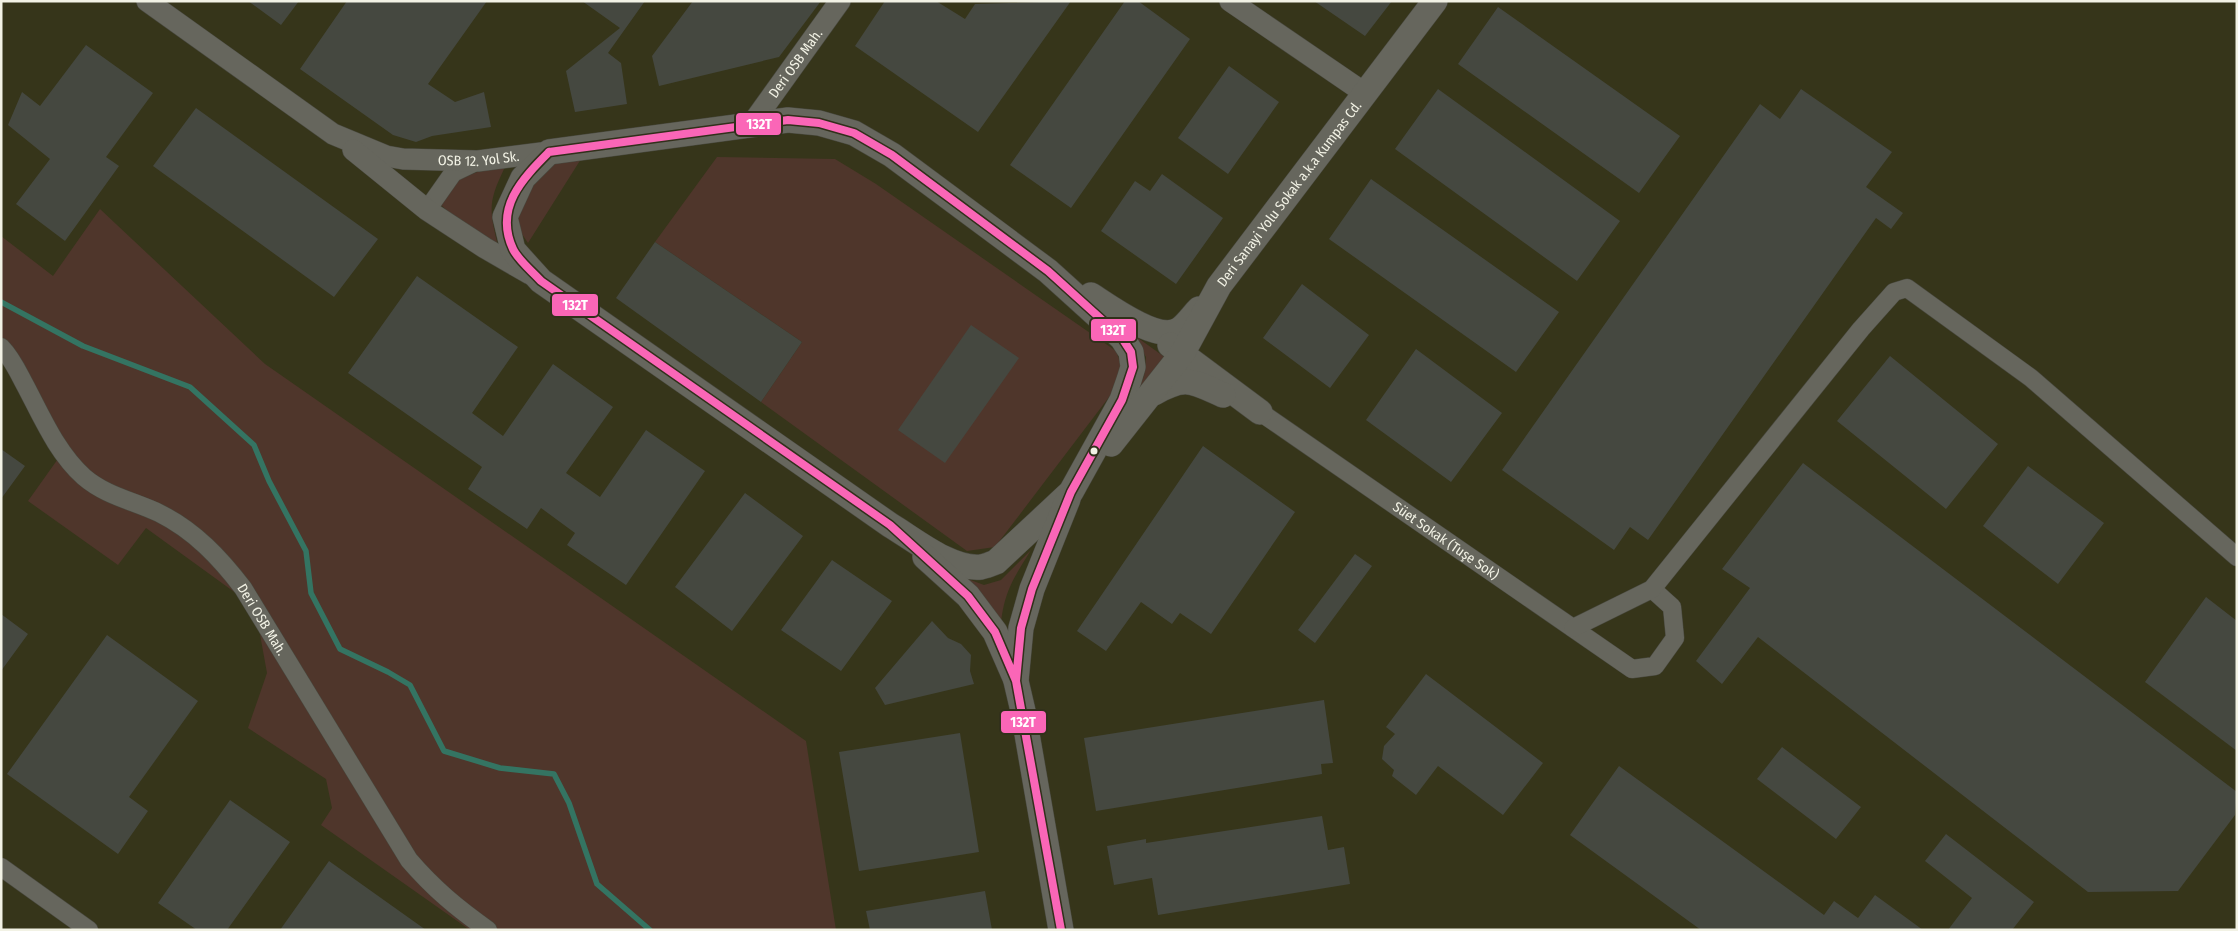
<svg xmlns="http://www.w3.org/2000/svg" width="2238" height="931" font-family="'Fira Sans Condensed',sans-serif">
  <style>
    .built { fill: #36351a }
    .green { fill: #4f362b }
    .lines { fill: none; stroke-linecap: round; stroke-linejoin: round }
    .stream { stroke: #347462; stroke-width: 5.5 }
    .building { fill: #454840 }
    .minor-casing { stroke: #48483e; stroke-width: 19 }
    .tertiary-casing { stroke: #48483e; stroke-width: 22 }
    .secondary-casing { stroke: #48483e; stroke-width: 26 }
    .minor { stroke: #66665d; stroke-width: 18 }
    .tertiary { stroke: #66665d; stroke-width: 21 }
    .secondary { stroke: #66665d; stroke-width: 25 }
    .bus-1-casing { stroke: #31301b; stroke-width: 11 }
    .bus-1 { stroke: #fa66b7; stroke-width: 8 }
    .bus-dot { fill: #f2f2e5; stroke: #31301b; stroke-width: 2 }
    .labels { text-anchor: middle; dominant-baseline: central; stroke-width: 4.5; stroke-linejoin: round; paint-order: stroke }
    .street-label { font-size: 14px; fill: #f2f2e5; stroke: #31301b }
    .line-badge { stroke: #31301b; stroke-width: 2 }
    .badge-label { font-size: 14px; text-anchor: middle; font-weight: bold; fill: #fff }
  </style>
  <rect width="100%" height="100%" fill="#2c2c20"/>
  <!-- built -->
  <path class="built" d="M 1,1 L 2237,1 L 2237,930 L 1,930 Z"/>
  <!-- green -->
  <path class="green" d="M 717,157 L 835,159 L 876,184 L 1116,351 L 1125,376 L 995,547 L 967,551 L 761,402 L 802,342 L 655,242 Z
    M 581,159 L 528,243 L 518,228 L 517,204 L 548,165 Z
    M 505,167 C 488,202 489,209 498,246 L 454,217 L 440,204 L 453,181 L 488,168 Z
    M 100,209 L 265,364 L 806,741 L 836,930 L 470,930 L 321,825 L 332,808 L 326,779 L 248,728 L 267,673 L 255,607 L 146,528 L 118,565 L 28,501 L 60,456 L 1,356 L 1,236 L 53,276 Z
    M 1131,333 L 1166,358 L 1127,414 L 1144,376 L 1146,357 Z
    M 1031,550 C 1011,582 1003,594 1000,633 L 960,576 L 984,585 L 1001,580 Z"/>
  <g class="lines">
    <!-- stream -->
    <path class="stream" d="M 1,302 L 83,346 L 190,387 L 254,445 L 269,481 L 306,551 L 311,593 L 340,649 L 388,672 L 410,685 L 444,751 L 500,768 L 554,774 L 569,803 L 597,884 L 650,930"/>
  </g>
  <!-- building -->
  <path class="building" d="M 248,1 L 299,1 L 281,25 Z
    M 347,1 L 487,1 L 428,84 L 455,102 L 484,92 L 491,127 L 432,136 L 416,142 L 393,135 L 300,69 Z
    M 582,1 L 645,1 L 608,53 L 621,63 L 627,104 L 575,112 L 566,71 L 620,28 Z
    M 693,1 L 821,1 L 779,57 L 659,86 L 652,56 Z
    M 885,1 L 936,1 L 965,19 L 975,4 L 1071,1 L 978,132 L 855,46 Z
    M 1125,1 L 1138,1 L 1190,39 L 1071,208 L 1010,165 Z
    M 1314,1 L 1392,1 L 1365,36 Z
    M 1498,7 L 1680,136 L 1639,193 L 1458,64 Z
    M 86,45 L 153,93 L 106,157 L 119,166 L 65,241 L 16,204 L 50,159 L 8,125 L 22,92 L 40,106 Z
    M 1229,66 L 1279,102 L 1228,174 L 1178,138 Z
    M 1438,89 L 1620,221 L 1577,281 L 1395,149 Z
    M 1801,89 L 1892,152 L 1866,187 L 1903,213 L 1891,229 L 1876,218 L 1648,540 L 1630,527 L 1614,550 L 1502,470 L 1760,104 L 1780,119 Z
    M 196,108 L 378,239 L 334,297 L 153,166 Z
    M 1162,174 L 1223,218 L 1176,284 L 1101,231 L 1135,181 L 1150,191 Z
    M 1371,179 L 1559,312 L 1516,372 L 1329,239 Z
    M 655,242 L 802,342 L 761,402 L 616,298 Z
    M 417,276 L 518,347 L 472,413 L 503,436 L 553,364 L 613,407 L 566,473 L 600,497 L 646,430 L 705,471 L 626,585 L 567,545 L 575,533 L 541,508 L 527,529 L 468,489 L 482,467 L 348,373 Z
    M 1302,284 L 1369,335 L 1330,388 L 1263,338 Z
    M 971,325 L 1019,358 L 945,463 L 898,430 Z
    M 1416,349 L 1502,413 L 1451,482 L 1366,420 Z
    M 1890,356 L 1998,444 L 1946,509 L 1837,421 Z
    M 1203,446 L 1295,512 L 1211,634 L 1180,613 L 1172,624 L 1141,602 L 1106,651 L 1077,631 Z
    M 1,449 L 25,466 L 1,499 Z
    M 1803,463 L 2237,792 L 2235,815 L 2178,891 L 2088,892 L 1758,637 L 1722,684 L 1696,661 L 1750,588 L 1722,569 Z
    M 2028,466 L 2104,523 L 2058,584 L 1983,526 Z
    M 745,493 L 803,536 L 732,631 L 675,587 Z
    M 1355,554 L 1372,566 L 1315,643 L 1298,630 Z
    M 832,560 L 892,601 L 841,671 L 781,630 Z
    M 2206,597 L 2237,621 L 2237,751 L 2145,682 Z
    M 1,614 L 28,634 L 1,671 Z
    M 932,621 L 948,638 L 961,644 L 971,655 L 970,671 L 974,684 L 885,705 L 875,688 Z
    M 107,635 L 198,701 L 129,797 L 148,811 L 118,854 L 7,774 Z
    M 1426,674 L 1543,763 L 1503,815 L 1438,766 L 1416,795 L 1392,776 L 1394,770 L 1382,759 L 1384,746 L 1395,734 L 1386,727 Z
    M 1324,700 L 1333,763 L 1321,764 L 1322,774 L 1096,811 L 1084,738 Z
    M 960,733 L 979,852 L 859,871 L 839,752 Z
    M 1782,747 L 1861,807 L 1836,839 L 1757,779 Z
    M 1619,766 L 1824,915 L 1834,901 L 1858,918 L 1875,895 L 1923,930 L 1701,930 L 1570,835 Z
    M 230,800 L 290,842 L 227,930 L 197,930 L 158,903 Z
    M 1322,816 L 1328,850 L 1344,847 L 1350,884 L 1158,915 L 1152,878 L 1114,885 L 1107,846 L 1146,839 L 1146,843 Z
    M 1946,834 L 2034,902 L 2012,930 L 1948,930 L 1972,898 L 1925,861 Z
    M 329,861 L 426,930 L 280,930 Z
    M 985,891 L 992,930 L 870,930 L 866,911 Z"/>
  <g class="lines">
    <!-- minor casing -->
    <g class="minor-casing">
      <g id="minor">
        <path d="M 427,210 L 453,173 L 478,161"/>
        <path id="s1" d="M 1,347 C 12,358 18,372 25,385 C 42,417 57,453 84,477 C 106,496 134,501 159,513 C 195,531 220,558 243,588 L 409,860 C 434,889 457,908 488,930"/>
        <path id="s2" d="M 1260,412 L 1632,669 L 1655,666 L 1675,638 L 1672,607 L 1652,589"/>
        <path d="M 1573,628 L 1652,589 L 1861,329 L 1894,292 L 1907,288 L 2031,378 L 2237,557"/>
        <path d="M 1,867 L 89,930"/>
      </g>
    </g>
    <!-- tertiary casing -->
    <g class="tertiary-casing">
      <g id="tertiary">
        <path id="s3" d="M 147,1 L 333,134 L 386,156 L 403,159 L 478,161 L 549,152"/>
        <path d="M 1230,1 L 1366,94"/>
        <path id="s4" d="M 751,125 L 840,1"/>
        <path d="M 353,150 L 427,210 L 485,248 L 530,274"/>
      </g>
    </g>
    <!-- secondary casing -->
    <g class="secondary-casing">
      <g id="secondary">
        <path d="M 788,120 L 819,123 L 854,133 L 892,155 L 1048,271 L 1122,338 L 1131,352 L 1133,367 L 1129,380 L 1122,400 L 1071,492 L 996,562 C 991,564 986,566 981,567 C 951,570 915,540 890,525 L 541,281 L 513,250 L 505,217 L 523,178 L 549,152 Z"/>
        <path d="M 1091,295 C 1110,307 1159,344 1180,329 C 1187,324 1193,315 1199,309"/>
        <path d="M 1170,345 L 1260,412"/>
        <path d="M 1154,393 C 1186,375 1191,381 1223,395"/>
        <path id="s5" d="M 1111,444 L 1182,354 L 1219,286 L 1435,1"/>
        <path d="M 925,557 L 968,596 L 995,632 L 1016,680"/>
        <path d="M 1061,930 L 1023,711 L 1016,681 L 1021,628 L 1032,589 L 1068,499"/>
      </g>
    </g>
    <!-- minor -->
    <use href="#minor" class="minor"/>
    <!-- tertiary -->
    <use href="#tertiary" class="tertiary"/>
    <!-- secondary -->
    <use href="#secondary" class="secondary"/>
    <!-- bus-1 casing -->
    <g class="bus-1-casing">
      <path id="bus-1" d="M 549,152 L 788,120 L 819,123 L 854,133 L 892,155 L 1048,271 L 1122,338 L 1131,352 L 1133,367 L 1122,400 L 1071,492 L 1032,589 L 1021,628 L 1016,681 L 1061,930
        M 549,152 C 522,179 494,208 513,249 C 518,260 533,272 541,281 L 890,525 L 968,596 L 995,632 L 1016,681"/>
    </g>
    <!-- bus-1 -->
    <use href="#bus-1" class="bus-1"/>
  </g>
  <!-- markers -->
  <circle class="bus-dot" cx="1094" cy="451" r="4.5"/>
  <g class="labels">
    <!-- street labels -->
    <g class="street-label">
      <text stroke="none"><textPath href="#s4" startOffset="76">Deri OSB Mah.</textPath></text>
      <text stroke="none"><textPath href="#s3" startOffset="379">OSB 12. Yol Sk.</textPath></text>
      <text stroke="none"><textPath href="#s5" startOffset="308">Deri Sanayi Yolu Sokak a.k.a Kumpas Cd.</textPath></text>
      <text stroke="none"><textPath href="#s2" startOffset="226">Süet Sokak (Tuşe Sok)</textPath></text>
      <text stroke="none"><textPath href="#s1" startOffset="389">Deri OSB Mah.</textPath></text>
    </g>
  </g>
  <g class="line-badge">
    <rect x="735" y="112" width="47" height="24" rx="5" fill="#fa66b7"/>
    <rect x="551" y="293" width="48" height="24" rx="5" fill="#fa66b7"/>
    <rect x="1090" y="318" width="47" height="24" rx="5" fill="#fa66b7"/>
    <rect x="1000" y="710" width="47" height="24" rx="5" fill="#fa66b7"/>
  </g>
  <g class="badge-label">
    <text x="759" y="129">132T</text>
    <text x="575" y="310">132T</text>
    <text x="1113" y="335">132T</text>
    <text x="1023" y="727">132T</text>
  </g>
  <!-- border -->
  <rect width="2238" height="931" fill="none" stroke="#f2f2e5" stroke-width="5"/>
</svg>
